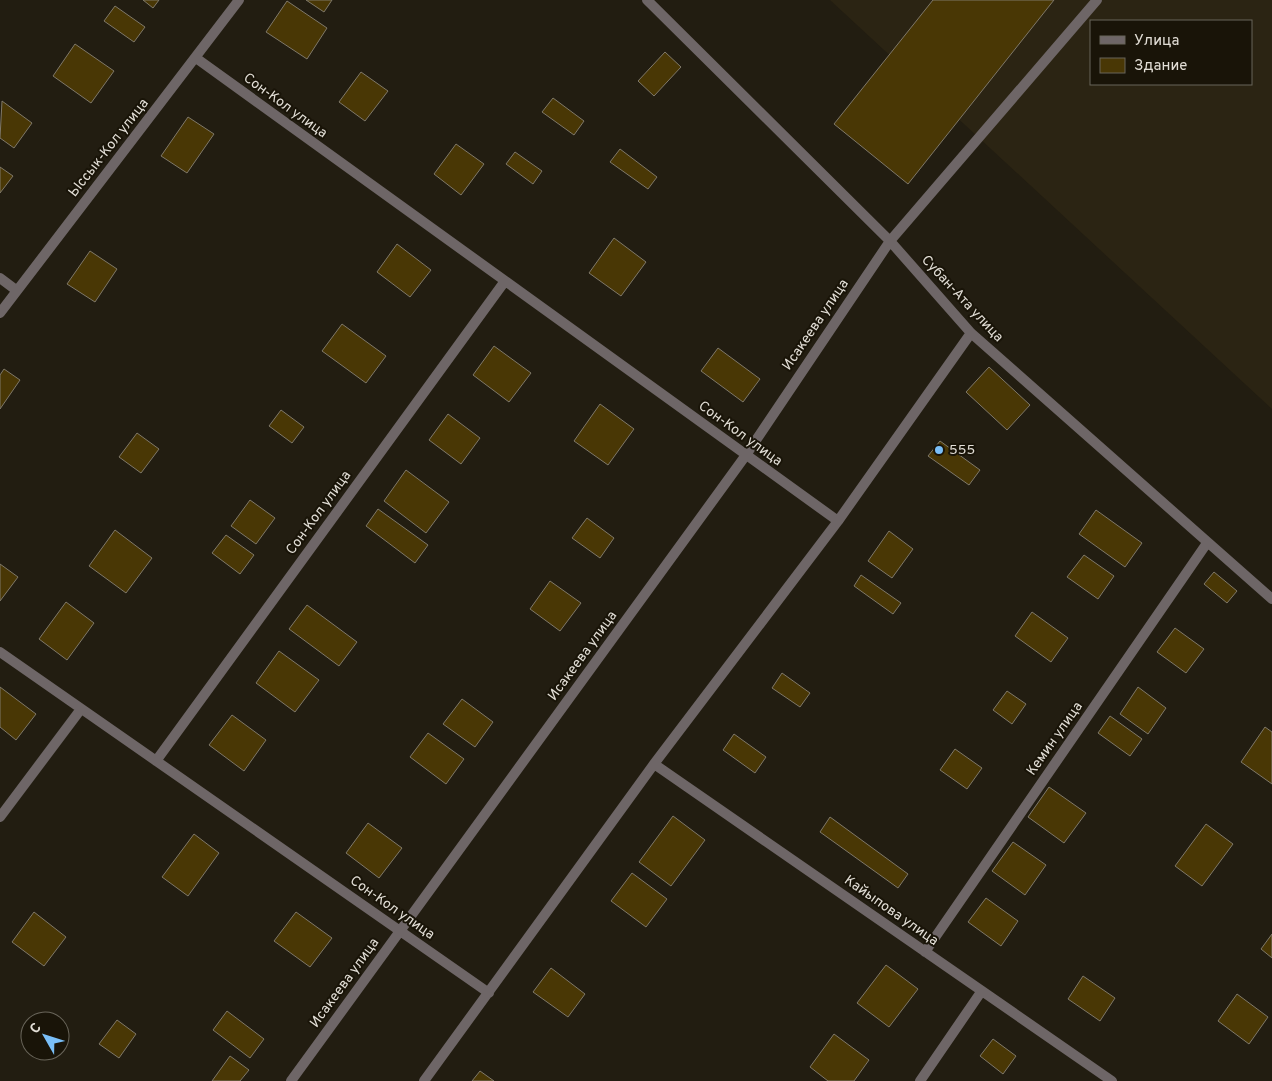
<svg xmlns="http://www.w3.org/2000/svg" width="1272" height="1081" font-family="Overpass,sans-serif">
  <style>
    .industrial { fill: #2b2413; fill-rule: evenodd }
    .building { fill: #493705; stroke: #7f7869 }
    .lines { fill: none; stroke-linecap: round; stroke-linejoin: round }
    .street { stroke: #6e6667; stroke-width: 10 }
    .poi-dot { fill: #7abff8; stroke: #191408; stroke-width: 2 }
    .labels { text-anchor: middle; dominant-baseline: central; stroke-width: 4; stroke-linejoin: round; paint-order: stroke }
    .street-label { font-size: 14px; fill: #e2ded6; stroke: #191408 }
    .poi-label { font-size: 14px; fill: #e2ded6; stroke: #191408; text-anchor: start }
  </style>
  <rect width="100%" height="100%" fill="#221d11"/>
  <!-- industrial -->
  <path class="industrial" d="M 830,0 L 1272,0 L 1272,409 ZM 1091,21 L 1251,21 L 1251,84 L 1091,84 Z"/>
  <!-- building -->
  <path class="building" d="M 143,0 L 159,0 L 153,8 Z
    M 306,0 L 332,0 L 324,12 Z
    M 933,0 L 1054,0 L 908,184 L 834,124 Z
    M 287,1 L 327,28 L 307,59 L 266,32 Z
    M 115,6 L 145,27 L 134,42 L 104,21 Z
    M 75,44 L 114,71 L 91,103 L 53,76 Z
    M 665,52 L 681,67 L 654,96 L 638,81 Z
    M 361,72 L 388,91 L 365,121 L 339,102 Z
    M 553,98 L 584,121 L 574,135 L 542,112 Z
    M 2,101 L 32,123 L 14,148 L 0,138 Z
    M 188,117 L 214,134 L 187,173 L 161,156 Z
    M 456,144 L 484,164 L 461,195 L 434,174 Z
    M 620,149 L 657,177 L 648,189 L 610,162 Z
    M 515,152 L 542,171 L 533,184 L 506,164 Z
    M 0,167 L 13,176 L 0,193 Z
    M 614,238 L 646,262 L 621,296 L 589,273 Z
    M 397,244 L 431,270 L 410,297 L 377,272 Z
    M 90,251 L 117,269 L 95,302 L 67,284 Z
    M 342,324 L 386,356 L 366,383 L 322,351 Z
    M 494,346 L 531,373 L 509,402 L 473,375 Z
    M 718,348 L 760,379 L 743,402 L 701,371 Z
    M 989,367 L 1030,405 L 1007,430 L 966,392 Z
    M 4,369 L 20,380 L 0,409 L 0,375 Z
    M 600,404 L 634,429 L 608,465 L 574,441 Z
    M 281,410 L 304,427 L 292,443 L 269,426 Z
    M 448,414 L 480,438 L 461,464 L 429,440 Z
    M 137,433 L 159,449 L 141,473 L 119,457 Z
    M 940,441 L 980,470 L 969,485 L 928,456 Z
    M 406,470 L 449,502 L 426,533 L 384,501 Z
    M 250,500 L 275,518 L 256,544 L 231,526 Z
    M 378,509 L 428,545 L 415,563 L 366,526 Z
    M 1096,510 L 1142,543 L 1125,567 L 1079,534 Z
    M 587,518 L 614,538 L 600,558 L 572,538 Z
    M 115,530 L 152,558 L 126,593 L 89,566 Z
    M 889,531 L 913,549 L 892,578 L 868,561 Z
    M 226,535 L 254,555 L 240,574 L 212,553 Z
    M 1084,555 L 1114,576 L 1098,599 L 1067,577 Z
    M 0,564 L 18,577 L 0,601 Z
    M 1214,572 L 1237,591 L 1227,603 L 1204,584 Z
    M 861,575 L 901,603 L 893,614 L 854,586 Z
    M 550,581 L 581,603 L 560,631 L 530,609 Z
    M 66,602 L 94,623 L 67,660 L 39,639 Z
    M 307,605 L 357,642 L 339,666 L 289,629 Z
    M 1032,612 L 1068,638 L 1051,662 L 1015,636 Z
    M 1175,628 L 1204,649 L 1186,673 L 1157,652 Z
    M 279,651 L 319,680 L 295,712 L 256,683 Z
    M 782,673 L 810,693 L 800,707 L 772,688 Z
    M 0,687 L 36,714 L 16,740 L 0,727 Z
    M 1138,687 L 1166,708 L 1148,734 L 1120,714 Z
    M 1007,691 L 1026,704 L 1012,724 L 993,710 Z
    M 462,699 L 493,722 L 475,747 L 443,724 Z
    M 232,715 L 266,740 L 244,771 L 209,745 Z
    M 1110,716 L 1142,739 L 1130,756 L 1098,733 Z
    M 1265,727 L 1272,732 L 1272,784 L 1241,762 Z
    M 428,733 L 464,759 L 446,784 L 410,757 Z
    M 734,734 L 766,757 L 755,773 L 723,750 Z
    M 955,749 L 982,768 L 967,789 L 940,770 Z
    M 1049,787 L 1086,813 L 1064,843 L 1028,817 Z
    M 673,816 L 705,840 L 671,886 L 639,862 Z
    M 830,817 L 908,874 L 898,888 L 820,832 Z
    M 368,823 L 402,848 L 379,878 L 346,853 Z
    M 1206,824 L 1233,844 L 1202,886 L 1175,866 Z
    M 194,834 L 219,853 L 188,896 L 162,877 Z
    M 1013,842 L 1046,865 L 1025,895 L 992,871 Z
    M 632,873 L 667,899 L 646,927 L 611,901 Z
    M 986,898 L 1018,921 L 1001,946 L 968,922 Z
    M 34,912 L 66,937 L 44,966 L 12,942 Z
    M 296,912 L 332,938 L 310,967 L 274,941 Z
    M 1272,934 L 1272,958 L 1261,949 Z
    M 886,965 L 918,989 L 889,1027 L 857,1003 Z
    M 551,968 L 585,994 L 568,1017 L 533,992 Z
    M 1083,976 L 1115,998 L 1100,1021 L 1068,999 Z
    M 1237,994 L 1268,1017 L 1249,1044 L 1218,1021 Z
    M 227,1011 L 264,1039 L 250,1058 L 213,1030 Z
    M 117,1020 L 136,1034 L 119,1058 L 99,1044 Z
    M 834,1034 L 869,1060 L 854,1081 L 828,1081 L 810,1067 Z
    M 993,1039 L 1016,1056 L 1003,1074 L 980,1056 Z
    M 230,1056 L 249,1070 L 240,1081 L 212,1081 Z
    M 480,1071 L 494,1081 L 472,1081 Z"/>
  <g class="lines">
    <!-- street -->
    <path class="street" d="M 647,0 L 890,241 L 971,333 L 1272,599
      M 196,58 L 838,521
      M 0,278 L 16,290
      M 0,313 L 239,0
      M 0,652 L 489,993
      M 156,761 L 505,281
      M 654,764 L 1112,1081
      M 0,817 L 81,709
      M 925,952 L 1207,543
      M 291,1081 L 746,455 L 890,241 L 1097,0
      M 424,1081 L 654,764 L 838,521 L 971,333
      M 920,1081 L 981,992"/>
  </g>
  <!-- markers -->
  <circle class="poi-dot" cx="939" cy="450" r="5"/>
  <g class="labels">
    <!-- street labels -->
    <g class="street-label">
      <text transform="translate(285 106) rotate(36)">Сон-Кол улица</text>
      <text transform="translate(109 148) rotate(-52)">Ыссык-Кол улица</text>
      <text transform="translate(962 299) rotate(47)">Субан-Ата улица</text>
      <text transform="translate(816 325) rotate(-56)">Исакеева улица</text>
      <text transform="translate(740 434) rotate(36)">Сон-Кол улица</text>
      <text transform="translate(319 513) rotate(-54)">Сон-Кол улица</text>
      <text transform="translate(583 656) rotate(-54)">Исакеева улица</text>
      <text transform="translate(1055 739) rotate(-55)">Кемин улица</text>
      <text transform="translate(392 908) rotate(35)">Сон-Кол улица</text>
      <text transform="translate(891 911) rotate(35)">Кайыпова улица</text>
      <text transform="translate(345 983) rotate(-54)">Исакеева улица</text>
    </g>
    <!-- poi labels -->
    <g class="poi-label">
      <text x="949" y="450">555</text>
    </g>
  </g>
  <!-- legend -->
  <rect x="1090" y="20" width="162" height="65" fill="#191408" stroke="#69655a"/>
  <rect x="1100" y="36" width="25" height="8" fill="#6e6667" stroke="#69655a"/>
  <text x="1134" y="45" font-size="15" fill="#e2ded6">Улица</text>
  <rect x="1100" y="58" width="25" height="15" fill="#493705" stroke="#69655a"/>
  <text x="1134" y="70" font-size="15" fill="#e2ded6">Здание</text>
  <!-- north arrow -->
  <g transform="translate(45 1036) rotate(309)"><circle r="24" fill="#191408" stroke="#69655a"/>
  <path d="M0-4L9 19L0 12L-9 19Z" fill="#7abff8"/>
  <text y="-8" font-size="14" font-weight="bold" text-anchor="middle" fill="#e2ded6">С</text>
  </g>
</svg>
